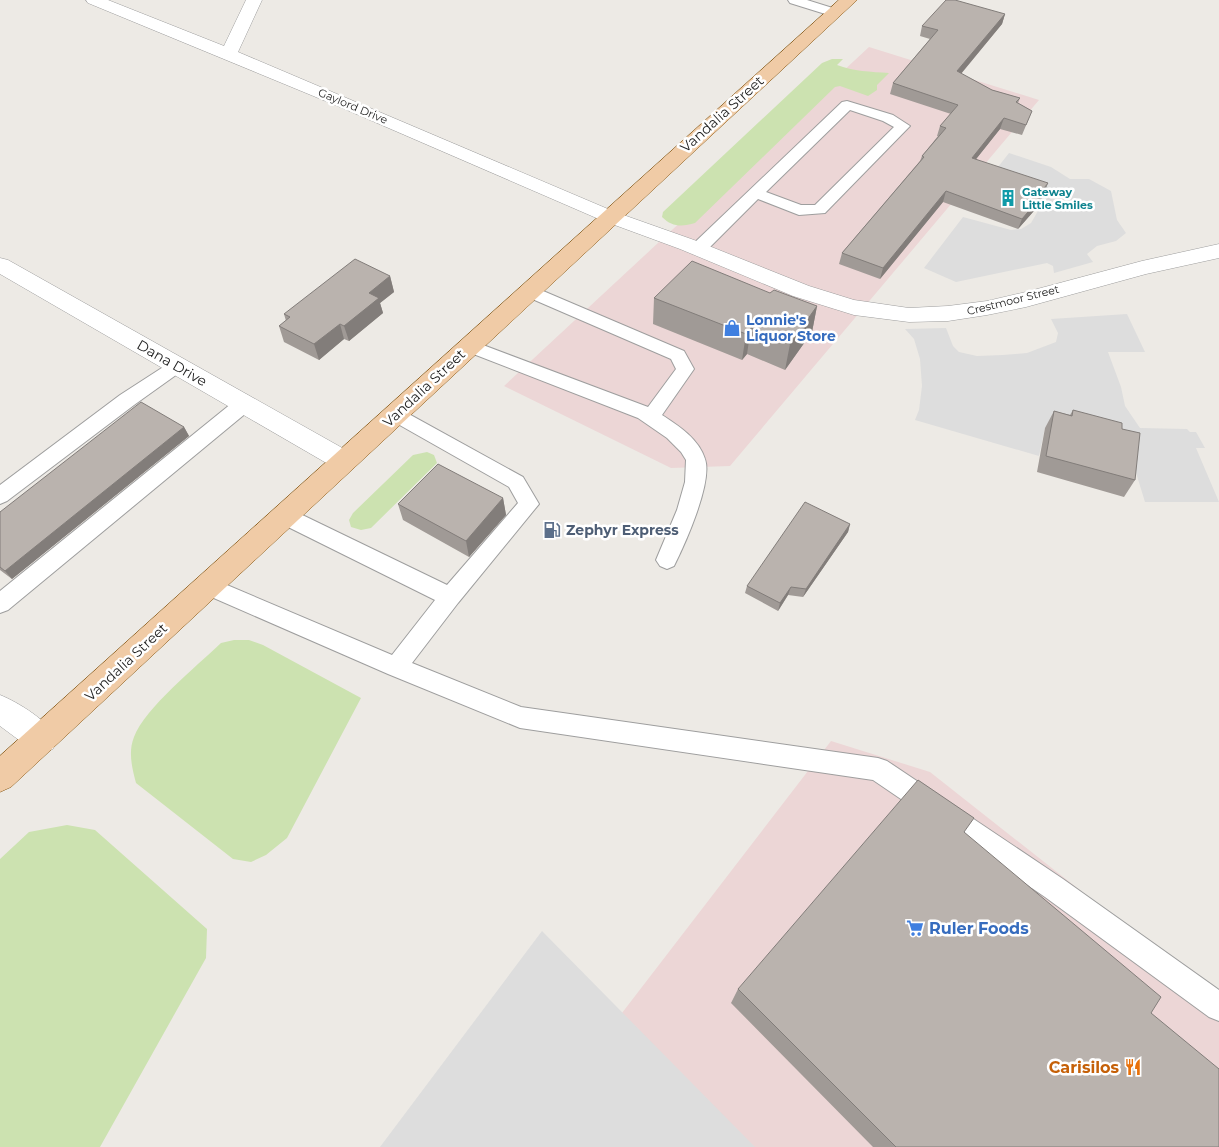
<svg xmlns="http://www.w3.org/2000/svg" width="1219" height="1147" font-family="Montserrat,sans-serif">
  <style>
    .commercial { fill: #ecd6d6 }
    .grass { fill: #cce2b0 }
    .parking { fill: #ddd }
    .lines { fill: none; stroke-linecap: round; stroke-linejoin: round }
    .lane-casing { stroke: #9e9e9e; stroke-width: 2 }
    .street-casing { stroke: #9e9e9e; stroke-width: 1 }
    .primary-casing { stroke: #855612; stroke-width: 1 }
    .lane { fill: #fff; fill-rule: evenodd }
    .street { fill: #fff; fill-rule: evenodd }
    .primary { fill: #f0cba6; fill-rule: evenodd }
    .wall { fill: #a09a96 }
    .shaded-wall { fill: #827d7a }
    .building { fill: #bab3ae; stroke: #827d7a }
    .labels { text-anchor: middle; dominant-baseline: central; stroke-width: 5; stroke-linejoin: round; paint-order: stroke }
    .far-street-label { font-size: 11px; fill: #1d1d1d; stroke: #fff }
    .far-culture-label { font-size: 11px; font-weight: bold; fill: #0d838f; stroke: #fff; text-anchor: start }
    .street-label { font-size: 14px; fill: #1d1d1d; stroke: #fff }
    .shop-label { font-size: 14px; font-weight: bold; fill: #366cbe; stroke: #fff; text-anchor: start }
    .service-label { font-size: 14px; font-weight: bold; fill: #4e5e75; stroke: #fff; text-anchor: start }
    .near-shop-label { font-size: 16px; font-weight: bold; fill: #366cbe; stroke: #fff; text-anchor: start }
    .near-food-label { font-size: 16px; font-weight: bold; fill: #c56008; stroke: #fff; text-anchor: end }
  </style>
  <rect width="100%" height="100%" fill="#edeae5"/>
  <!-- commercial -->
  <path class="commercial" d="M 869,47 L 1039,100 L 730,466 L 671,468 L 504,386 Z
    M 831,741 L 930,772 L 1219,1000 L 1219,1147 L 519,1147 Z"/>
  <!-- grass -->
  <path class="grass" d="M 832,59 L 843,59 L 837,65 C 853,71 871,72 889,73 L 877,85 L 877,90 L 868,96 L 840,86 L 835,87 L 695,223 C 682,227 672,227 662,217 L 663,212 L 822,63 Z
    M 427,452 L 434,455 L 437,463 L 371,528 L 361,530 L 351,527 L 349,520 L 353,513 L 413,455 Z
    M 234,640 L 249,640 L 263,645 L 361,698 L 287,838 L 266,855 L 251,862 L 233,859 L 136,783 C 132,768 128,752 134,737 C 145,708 197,666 221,643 Z
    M 67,825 L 95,830 L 207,929 L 206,958 L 100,1147 L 0,1147 L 0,859 L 29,832 Z"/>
  <!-- parking -->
  <path class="parking" d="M 1009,153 L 1051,167 L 1070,179 L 1089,179 L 1111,191 L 1117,220 L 1126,233 L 1116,241 L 1097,246 L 1087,254 L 1093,262 L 1054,273 L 1053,266 L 1047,263 L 956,282 L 924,268 L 963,217 L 1011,230 L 1021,229 L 1031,223 L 1042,204 L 991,176 Z
    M 1127,314 L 1145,352 L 1108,352 L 1121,387 L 1125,406 L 1140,428 L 1187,429 L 1190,432 L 1196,432 L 1205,448 L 1196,448 L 1219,502 L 1145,502 L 1129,450 L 1045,428 L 1039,456 L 915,420 L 919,410 L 922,386 L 920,359 L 914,339 L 905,329 L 946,328 L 953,346 L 959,352 L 977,356 L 1003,355 L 1027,353 L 1056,342 L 1058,333 L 1051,319 Z
    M 542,931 L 755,1147 L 380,1147 Z"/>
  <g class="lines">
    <!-- lane casing -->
    <g class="lane-casing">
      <path id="lane" d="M 788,0 L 807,0 L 839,10 L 841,13 L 835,17 L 790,3 Z
        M 847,101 L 893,115 L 910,126 L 825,213 L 799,215 L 758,199 L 704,253 L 698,254 L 692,253 L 690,249 L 692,245 L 842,102 ZM 850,110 L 883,121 L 894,127 L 815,205 L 801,205 L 766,192 Z
        M 529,285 L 684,351 L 694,369 L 662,415 C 679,426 699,439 705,459 C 713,482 685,544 674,566 L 667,569 L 660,566 L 656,560 L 677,510 L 685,482 L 686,460 L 681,452 L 667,438 L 638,418 L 463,350 L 460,346 L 463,342 L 469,340 L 475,342 L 648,407 L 676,369 L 671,359 L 523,295 L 521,291 L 523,287 Z
        M 177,360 L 183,362 L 186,366 L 183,370 L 134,405 L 7,501 L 0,504 L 0,485 L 120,395 L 171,362 Z
        M 244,397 L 251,399 L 253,404 L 251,409 L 8,610 L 0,613 L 0,591 L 237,399 Z
        M 396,407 L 523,477 L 539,504 L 458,603 L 412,663 L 521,707 L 878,758 L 887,761 L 1063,879 L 1219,990 L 1219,1021 L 1209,1017 L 1045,897 L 873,780 L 520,728 L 388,674 L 200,592 L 197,586 L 200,580 L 208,577 L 392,655 L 435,600 L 278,522 L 275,516 L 278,510 L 285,508 L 292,510 L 447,585 L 518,503 L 509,487 L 389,419 L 387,414 L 389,409 Z"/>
    </g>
    <!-- street casing -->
    <g class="street-casing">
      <path id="street" d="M 86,0 L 108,0 L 224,46 L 246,0 L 262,0 L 238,52 L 615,212 L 694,240 L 809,286 L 854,300 L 909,308 L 948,306 L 987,301 L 1026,292 L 1142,261 L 1219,244 L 1219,258 L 1146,274 L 1026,307 L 987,315 L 948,321 L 909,322 L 854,315 L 793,296 L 680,249 L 601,220 L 340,107 L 88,3 Z
        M 0,258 L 8,260 L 353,454 L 357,461 L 353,468 L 344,471 L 335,468 L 0,274 Z
        M 0,695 C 18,702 50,722 57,739 L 53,749 L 42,753 L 31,749 L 0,726 Z"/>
    </g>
    <!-- primary casing -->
    <g class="primary-casing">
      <path id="primary" d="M 839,0 L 857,0 L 11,787 L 0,792 L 0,756 Z"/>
    </g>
    <!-- lane -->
    <use href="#lane" class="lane"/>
    <!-- street -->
    <use href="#street" class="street"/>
    <!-- primary -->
    <use href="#primary" class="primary"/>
  </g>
  <!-- wall -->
  <path class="wall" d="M 1005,14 L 1002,24 L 961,74 L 992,90 L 1020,98 L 1018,103 L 1032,111 L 1022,135 L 1000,129 L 976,159 L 1044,193 L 1040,204 L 1018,229 L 943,202 L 880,279 L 839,264 L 842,253 L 920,161 L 922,156 L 938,136 L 937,136 L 940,126 L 951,114 L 890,94 L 893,83 L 930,39 L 920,36 L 922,26 Z
    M 390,276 L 394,292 L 380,303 L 383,313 L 349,341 L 344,339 L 319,360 L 284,342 L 279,326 L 286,321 L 284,314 Z
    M 770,293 L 817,306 L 812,332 L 785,370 L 747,354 L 742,360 L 653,324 L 654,298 Z
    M 1073,410 L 1122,429 L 1135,480 L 1124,497 L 1037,472 L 1045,428 L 1054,411 L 1070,415 Z
    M 184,427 L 189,436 L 12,579 L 0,570 L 0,512 Z
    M 503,498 L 506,515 L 469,557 L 403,520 L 398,504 Z
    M 850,524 L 848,532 L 803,597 L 788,595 L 778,611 L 745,593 L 747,586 Z
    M 964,832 L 1151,1013 L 1219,1147 L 873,1147 L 731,1003 L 738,989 Z"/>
  <!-- shaded-wall -->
  <path class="shaded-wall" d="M 1005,14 L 1002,24 L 954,82 L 957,71 Z
    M 1004,118 L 1000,129 L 969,168 L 972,158 Z
    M 1048,183 L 1040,204 L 1018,229 L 1022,219 Z
    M 946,191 L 943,202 L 880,279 L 883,268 Z
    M 390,276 L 394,292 L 380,303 L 383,313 L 349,341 L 344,326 L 369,293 Z
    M 817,306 L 812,332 L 785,370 L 790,344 Z
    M 340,324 L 344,339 L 319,360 L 314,344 Z
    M 751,328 L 747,354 L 742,360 L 746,334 Z
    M 184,427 L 189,436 L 12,579 L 5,571 Z
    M 503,498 L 506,515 L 469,557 L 466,541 Z
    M 850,524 L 848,532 L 803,597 L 806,589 Z
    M 791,587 L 788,595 L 778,611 L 780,603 Z"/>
  <!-- building -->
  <path class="building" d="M 946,0 L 955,0 L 1005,14 L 957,71 L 992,90 L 1020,98 L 1016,102 L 1032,111 L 1026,125 L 1004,118 L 972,158 L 1048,183 L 1041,192 L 1044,193 L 1022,219 L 946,191 L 883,268 L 842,253 L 924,157 L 922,156 L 946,128 L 940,126 L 958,105 L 893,83 L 938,30 L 922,26 Z
    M 355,259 L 390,276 L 369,293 L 379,298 L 344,326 L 340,324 L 314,344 L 279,326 L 290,317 L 284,314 Z
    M 692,261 L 770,293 L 774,290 L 817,306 L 790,344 L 751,328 L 746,334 L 654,298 Z
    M 141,402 L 184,427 L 5,571 L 0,567 L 0,512 Z
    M 1073,410 L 1122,423 L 1122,429 L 1140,433 L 1135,480 L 1046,456 L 1054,411 L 1072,416 Z
    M 438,464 L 503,498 L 466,541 L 398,504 Z
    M 805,502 L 850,524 L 806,589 L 791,587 L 780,603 L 747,586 Z
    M 918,780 L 974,818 L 964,832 L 1161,997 L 1151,1013 L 1219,1069 L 1219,1147 L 896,1147 L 738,989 Z"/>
  <!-- icons -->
  <defs>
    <g id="building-bare" transform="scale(1.35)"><path d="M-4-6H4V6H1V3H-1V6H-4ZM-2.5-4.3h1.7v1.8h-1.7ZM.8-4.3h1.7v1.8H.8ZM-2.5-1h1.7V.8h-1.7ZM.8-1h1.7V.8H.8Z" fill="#0f9aa8" stroke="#fff" stroke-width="2.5" paint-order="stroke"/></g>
    <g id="shop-bare" transform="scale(1.35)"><path d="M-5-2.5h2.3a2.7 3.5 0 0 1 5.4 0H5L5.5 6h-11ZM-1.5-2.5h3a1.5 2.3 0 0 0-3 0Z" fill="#3f7fe0" stroke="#fff" stroke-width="2.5" paint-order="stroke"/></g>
    <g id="fuel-bare" transform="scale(1.35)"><path d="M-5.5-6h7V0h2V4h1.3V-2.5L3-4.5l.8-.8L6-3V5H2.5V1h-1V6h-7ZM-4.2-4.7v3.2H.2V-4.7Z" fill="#5c6f8a" stroke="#fff" stroke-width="2.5" paint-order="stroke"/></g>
    <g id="supermarket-bare" transform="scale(1.35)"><path d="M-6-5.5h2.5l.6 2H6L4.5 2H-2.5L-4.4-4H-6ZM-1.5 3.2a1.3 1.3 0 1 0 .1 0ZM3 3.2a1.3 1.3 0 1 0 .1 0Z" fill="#3f7fe0" stroke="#fff" stroke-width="2.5" paint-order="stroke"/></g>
    <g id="restaurant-bare" transform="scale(1.35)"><path d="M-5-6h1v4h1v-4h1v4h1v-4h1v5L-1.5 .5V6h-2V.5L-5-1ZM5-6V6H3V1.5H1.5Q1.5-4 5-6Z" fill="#e8710a" stroke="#fff" stroke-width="2.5" paint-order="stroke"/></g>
  </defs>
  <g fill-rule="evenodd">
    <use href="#building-bare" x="1008" y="198"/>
    <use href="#shop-bare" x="732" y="328"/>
    <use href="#fuel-bare" x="552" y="530"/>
    <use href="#supermarket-bare" x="915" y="928"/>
    <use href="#restaurant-bare" x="1133" y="1067"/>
  </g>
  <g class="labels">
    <!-- far-street labels -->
    <g class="far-street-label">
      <text transform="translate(353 106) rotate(23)">Gaylord Drive</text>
      <text transform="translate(1013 300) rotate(-14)">Crestmoor Street</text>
    </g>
    <!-- far-culture labels -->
    <g class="far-culture-label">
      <text x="1022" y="192">Gateway<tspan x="1022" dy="13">Little Smiles</tspan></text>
    </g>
    <!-- street labels -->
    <g class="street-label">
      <text transform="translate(722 114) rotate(-42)">Vandalia Street</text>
      <text transform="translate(172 363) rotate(30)">Dana Drive</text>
      <text transform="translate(424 388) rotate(-43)">Vandalia Street</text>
      <text transform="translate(126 662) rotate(-43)">Vandalia Street</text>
    </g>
    <!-- shop labels -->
    <g class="shop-label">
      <text x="746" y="320">Lonnie's<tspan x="746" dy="16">Liquor Store</tspan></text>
    </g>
    <!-- service labels -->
    <g class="service-label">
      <text x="566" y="530">Zephyr Express</text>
    </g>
    <!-- near-shop labels -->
    <g class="near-shop-label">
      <text x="929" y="928">Ruler Foods</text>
    </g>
    <!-- near-food labels -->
    <g class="near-food-label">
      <text x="1119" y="1067">Carisilos</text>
    </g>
  </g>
</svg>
